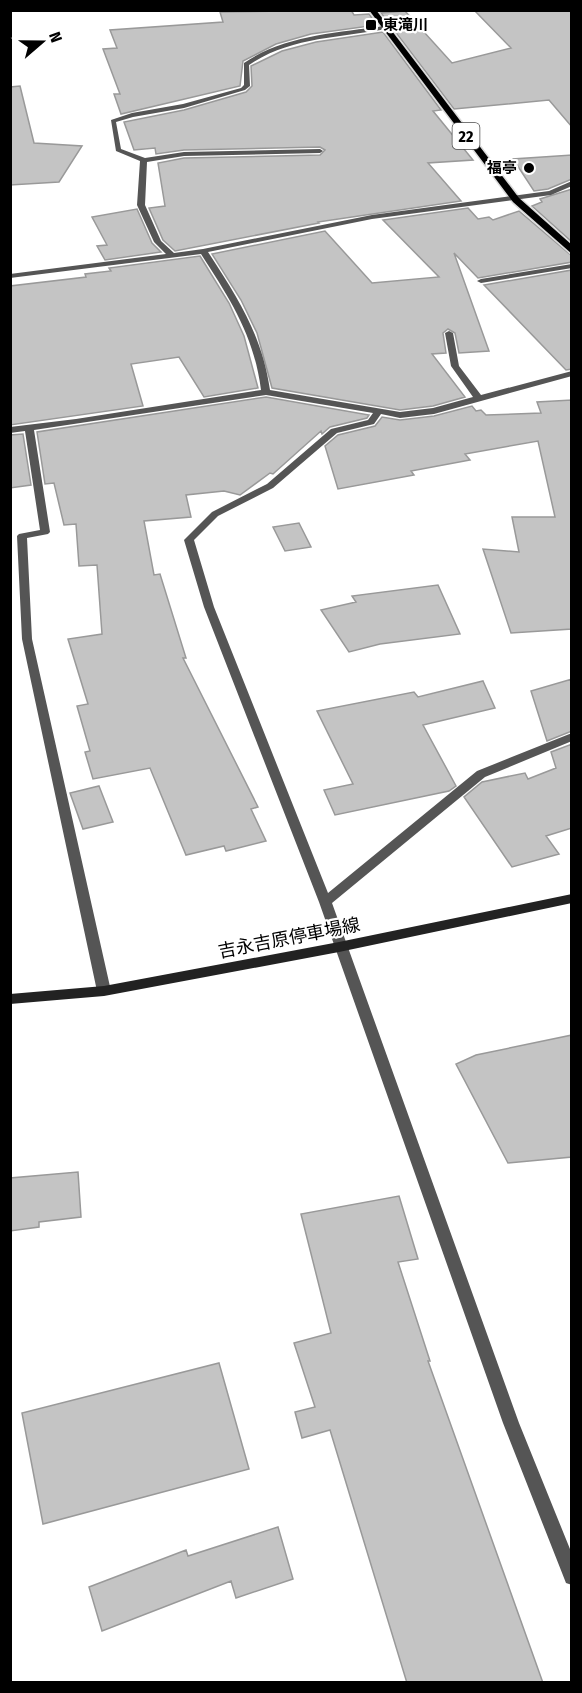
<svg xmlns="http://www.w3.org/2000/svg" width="582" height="1693" font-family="'Fira Sans Condensed','Noto Sans JP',sans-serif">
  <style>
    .building { fill: #c4c4c4; stroke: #999; stroke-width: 1.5 }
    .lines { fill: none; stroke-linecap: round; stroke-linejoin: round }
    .primary-casing { stroke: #dbdbdb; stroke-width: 3 }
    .minor { fill: #555; fill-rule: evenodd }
    .secondary { fill: #222; fill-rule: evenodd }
    .primary { fill: #000; fill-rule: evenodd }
    .poi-dot { fill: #000; stroke: #fff; stroke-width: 2 }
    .labels { text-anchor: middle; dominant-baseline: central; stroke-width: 4.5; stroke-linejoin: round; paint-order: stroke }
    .far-poi-label { font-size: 15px; font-weight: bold; fill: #000; stroke: #fff; text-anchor: start }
    .shield { fill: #fff; stroke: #4c4c4c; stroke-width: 1.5 }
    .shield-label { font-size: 16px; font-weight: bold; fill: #000 }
    .street-label { font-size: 18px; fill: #000; stroke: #fff }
  </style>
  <rect width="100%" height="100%" fill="#fff"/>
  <!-- building -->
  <path class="building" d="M 351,10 L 354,15 L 369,14 L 377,25 L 311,34 L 276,44 L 243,61 L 240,86 L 121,114 L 114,94 L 120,94 L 103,49 L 117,48 L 110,30 L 223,22 L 220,12 Z
    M 474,10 L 572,10 L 572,127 L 549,100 L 454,109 L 381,13 L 405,11 L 452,63 L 511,48 Z
    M 383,32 L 441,110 L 433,111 L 473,160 L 428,163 L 461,201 L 318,222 L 319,223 L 175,251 L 163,240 L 149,208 L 165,206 L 158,163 L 184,158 L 320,155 L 325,150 L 320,147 L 184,150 L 156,154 L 155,148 L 134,150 L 124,122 L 184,110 L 246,92 L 252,86 L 251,66 L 282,51 L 316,42 Z
    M 20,86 L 34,143 L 82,146 L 59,182 L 10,185 L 10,87 Z
    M 572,155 L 572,179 L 548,189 L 534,191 L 513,159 Z
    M 572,189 L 572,242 L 532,206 L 542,202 L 540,199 Z
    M 468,208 L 478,219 L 489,217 L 493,220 L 519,211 L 572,256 L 572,262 L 478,278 L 454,253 L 489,351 L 459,353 L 455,333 L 448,329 L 443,333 L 446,353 L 432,354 L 465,397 L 433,406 L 400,410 L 272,388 L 257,333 L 241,300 L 212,254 L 325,231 L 372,283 L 439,277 L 383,220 Z
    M 137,209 L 152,243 L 161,252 L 105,260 L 97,246 L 107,245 L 92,217 Z
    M 200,256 L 229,303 L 244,336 L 258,388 L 204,397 L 179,357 L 131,364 L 143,406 L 10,425 L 10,286 L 86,277 L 85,274 L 111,271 L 109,268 Z
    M 572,270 L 572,369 L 566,370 L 484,285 Z
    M 266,397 L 369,415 L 367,418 L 330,427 L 322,434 L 321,431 L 273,474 L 270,473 L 240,495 L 224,491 L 186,495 L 191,517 L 144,521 L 154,575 L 160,574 L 186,658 L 183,658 L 258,807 L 251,809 L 266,841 L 226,851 L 224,846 L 186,855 L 150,768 L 93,779 L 85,752 L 90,751 L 77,706 L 88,704 L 68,639 L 102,634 L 97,565 L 79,566 L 76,524 L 64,525 L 54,483 L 45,484 L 37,432 Z
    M 572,400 L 572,629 L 511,633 L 483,549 L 519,552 L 512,517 L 555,517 L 538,441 L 465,454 L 470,460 L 411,471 L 414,475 L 338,489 L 325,446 L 338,435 L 375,426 L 382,417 L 400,420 L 434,416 L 472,406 L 476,411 L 481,410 L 486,415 L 541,413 L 537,402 Z
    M 23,434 L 31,485 L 10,488 L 10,435 Z
    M 299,523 L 311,547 L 285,551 L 273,527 Z
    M 438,585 L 460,634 L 380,644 L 349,652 L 321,610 L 356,602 L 352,596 Z
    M 572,679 L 572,731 L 547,741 L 531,691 Z
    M 483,681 L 495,708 L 423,725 L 456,786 L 449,791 L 335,815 L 324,790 L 353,784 L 317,711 L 414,692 L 418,697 Z
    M 572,744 L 572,828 L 546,836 L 559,854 L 512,867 L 464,797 L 482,782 L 525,773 L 528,779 L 556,768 L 551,752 Z
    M 99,786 L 113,822 L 83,829 L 70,793 Z
    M 572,1035 L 572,1157 L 508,1163 L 456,1064 L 476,1055 Z
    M 78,1172 L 81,1217 L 39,1222 L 39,1227 L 10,1231 L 10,1178 Z
    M 399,1196 L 418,1259 L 398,1262 L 430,1361 L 428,1361 L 543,1683 L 407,1683 L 330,1430 L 302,1438 L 295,1412 L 315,1407 L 294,1343 L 331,1333 L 301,1214 Z
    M 219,1363 L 249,1469 L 43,1524 L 22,1413 Z
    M 278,1527 L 293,1579 L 236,1598 L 231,1581 L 102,1631 L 89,1587 L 186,1550 L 188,1556 Z"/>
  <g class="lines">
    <!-- primary casing -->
    <g class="primary-casing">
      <path id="primary" d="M 369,10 L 376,10 L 519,198 L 572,245 L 572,254 L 513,202 Z"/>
    </g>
    <!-- minor -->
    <path class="minor" d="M 384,26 L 386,29 C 339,38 290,37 249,65 L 250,86 L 245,90 L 184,108 L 133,117 L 116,122 L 121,149 L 145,158 L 184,152 L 320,149 L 323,151 L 320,153 L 184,156 L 147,162 L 145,205 L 161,241 L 174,253 L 203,249 L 372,215 L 549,191 L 572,181 L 572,186 L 551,195 L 372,219 L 208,252 C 238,298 262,335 270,390 L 400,412 L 433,408 L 473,397 L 451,366 L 445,333 L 449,331 L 453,333 L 459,366 L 481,395 L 572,371 L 572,376 L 434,414 L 400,418 L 381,414 L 374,424 L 337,433 L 273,488 L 218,516 L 194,540 L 214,607 L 328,893 L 477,771 L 572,733 L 572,741 L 485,777 L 332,903 L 519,1423 L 572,1554 L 572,1585 L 566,1583 L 503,1423 L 319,902 L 204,607 L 184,540 L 212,512 L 267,484 L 331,429 L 368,420 L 373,413 L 266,395 L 34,430 L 50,532 L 48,534 L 27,538 L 32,639 L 111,991 L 109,995 L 99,995 L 97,991 L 22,639 L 17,536 L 19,534 L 40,530 L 25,431 L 10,433 L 10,427 L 76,419 L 261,390 C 254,335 230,299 201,254 L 10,278 L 10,274 L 166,254 L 154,242 L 137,205 L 140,161 L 116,151 L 111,120 L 132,113 L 183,104 L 241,88 L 244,85 L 244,63 C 285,35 336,33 384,26 Z
      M 572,264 L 572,268 L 481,283 L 477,281 L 481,279 Z"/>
    <!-- secondary -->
    <path class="secondary" d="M 572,894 L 572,903 L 339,952 L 104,996 L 10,1004 L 10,994 L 104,986 L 339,942 Z"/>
    <!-- primary -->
    <use href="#primary" class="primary"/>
  </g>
  <!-- markers -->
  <g class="poi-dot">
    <rect x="365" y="19" width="12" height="12" rx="3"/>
    <circle cx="529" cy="168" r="6"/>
  </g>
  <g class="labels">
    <!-- far-poi labels -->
    <g class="far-poi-label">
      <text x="383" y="25">東滝川</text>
      <text x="517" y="168" text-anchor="end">福亭</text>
    </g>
    <!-- shield labels -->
    <rect class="shield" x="452.5" y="123" width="27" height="26" rx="4.5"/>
    <g class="shield-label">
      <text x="466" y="136">22</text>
    </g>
    <!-- street labels -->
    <g class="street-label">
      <text transform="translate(289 938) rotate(-11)">吉永吉原停車場線</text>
    </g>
  </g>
  <!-- border -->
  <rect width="582" height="1693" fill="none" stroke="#000000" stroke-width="24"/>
  <!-- north arrow -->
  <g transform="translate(42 42) rotate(70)" stroke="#ffffff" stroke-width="4.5" paint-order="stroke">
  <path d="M0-4.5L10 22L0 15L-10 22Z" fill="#000000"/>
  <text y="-9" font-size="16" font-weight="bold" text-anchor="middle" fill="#000000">N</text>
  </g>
</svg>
